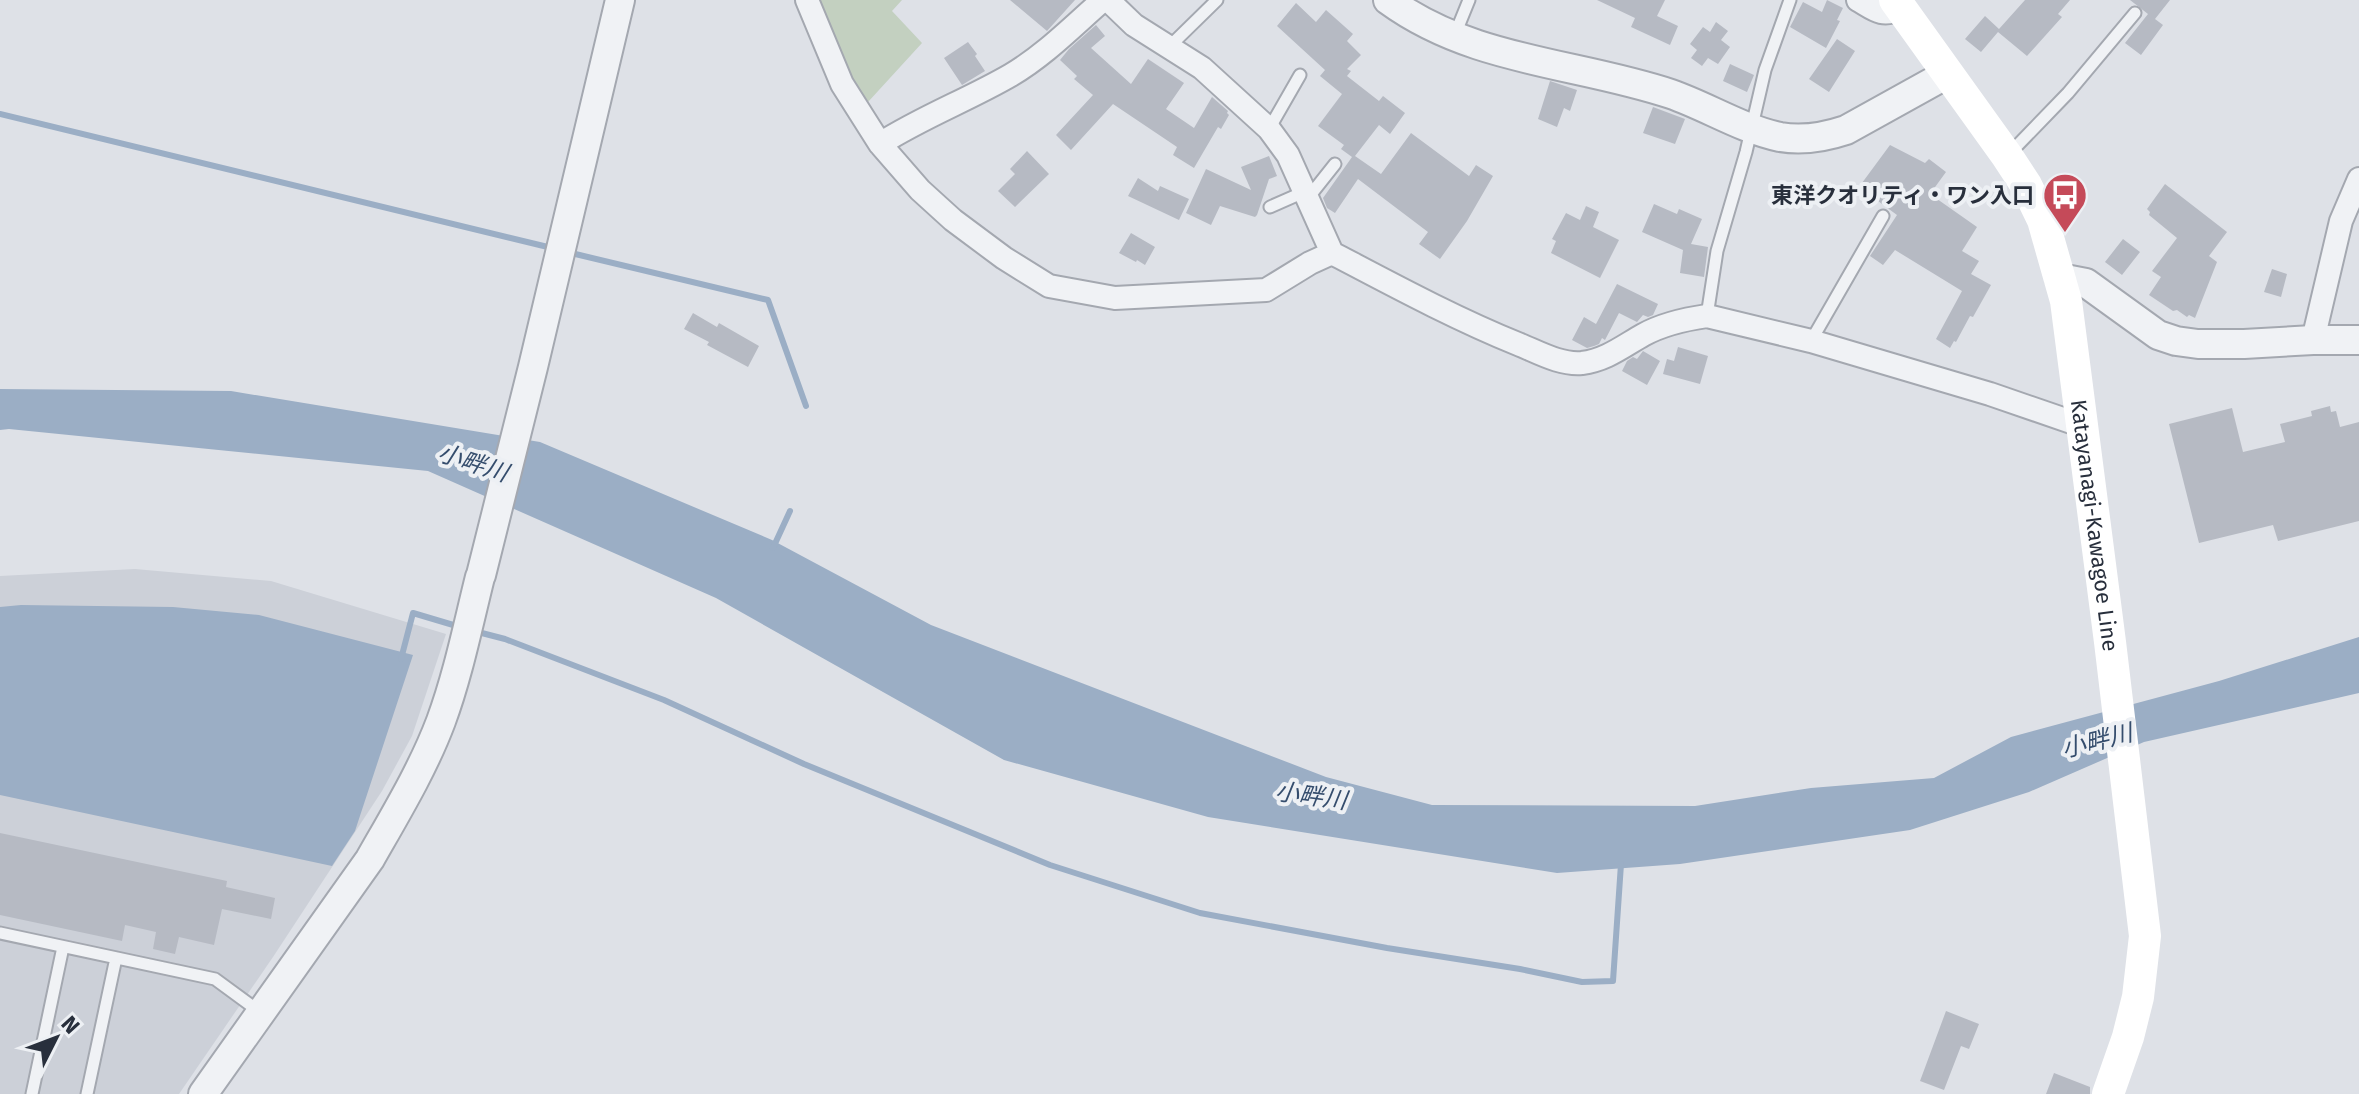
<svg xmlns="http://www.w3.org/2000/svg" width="2359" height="1094" font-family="'Fira Sans','Noto Sans JP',sans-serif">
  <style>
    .built { fill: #ccd0d8 }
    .green { fill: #c3d0c0 }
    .water { fill: #9baec5 }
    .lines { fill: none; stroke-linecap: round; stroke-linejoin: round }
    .stream { stroke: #9baec5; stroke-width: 6 }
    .building { fill: #b6bac3 }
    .service-casing { stroke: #a4a8b0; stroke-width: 15 }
    .minor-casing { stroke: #a4a8b0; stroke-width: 26 }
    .tertiary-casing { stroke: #a4a8b0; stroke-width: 32 }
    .service { stroke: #f0f2f5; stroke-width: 11 }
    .minor { stroke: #f0f2f5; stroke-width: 22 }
    .tertiary { stroke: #f0f2f5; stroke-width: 28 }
    .secondary { stroke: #fff; stroke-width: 32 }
    .labels { text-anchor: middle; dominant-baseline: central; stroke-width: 8; stroke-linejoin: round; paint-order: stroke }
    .poi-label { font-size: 22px; font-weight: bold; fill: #282f3c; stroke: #edf0f4; text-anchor: end }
    .street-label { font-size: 22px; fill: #282f3c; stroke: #edf0f4 }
    .water-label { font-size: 24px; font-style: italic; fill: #354d6d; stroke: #edf0f4 }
  </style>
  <rect width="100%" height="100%" fill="#dee1e7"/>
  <!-- built -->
  <path class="built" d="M 135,569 L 271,581 L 446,634 L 412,736 L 382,791 L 273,957 L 179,1094 L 0,1094 L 0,576 Z"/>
  <!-- green -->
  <path class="green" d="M 819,0 L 902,0 L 892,11 L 922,43 L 868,102 L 863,103 L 850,81 Z"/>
  <!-- water -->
  <path class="water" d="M 0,389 L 231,391 L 540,442 L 772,540 L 931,625 L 1326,777 L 1432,805 L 1695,806 L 1811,788 L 1934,778 L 2011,737 L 2219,681 L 2359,637 L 2359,693 L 2144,742 L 2029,792 L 1910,830 L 1680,864 L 1557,873 L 1208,817 L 1004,760 L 716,598 L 428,471 L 9,429 L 0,430 Z
    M 21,605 L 173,607 L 259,615 L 413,655 L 355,831 L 332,866 L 0,795 L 0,607 Z"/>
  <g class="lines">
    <!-- stream -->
    <path class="stream" d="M 0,114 L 552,248
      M 567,252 L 768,300 L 806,406
      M 773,548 L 790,511
      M 474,631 L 505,639 L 664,700 L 804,764 L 1050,865 L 1200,913 L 1387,948 L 1520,969 L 1582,982 L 1613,981 L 1621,864
      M 401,659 L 413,613 L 460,627"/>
  </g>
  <!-- building -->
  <path class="building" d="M 1010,0 L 1075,0 L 1047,31 Z
    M 1597,0 L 1665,0 L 1657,16 L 1678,26 L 1670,45 L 1631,27 L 1635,18 Z
    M 1827,0 L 1843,8 L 1837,20 L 1840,21 L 1826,48 L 1790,27 L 1803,2 L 1822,12 Z
    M 2025,0 L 2070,0 L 2058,14 L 2062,17 L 2027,56 L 1998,32 L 1981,52 L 1965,39 L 1985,16 L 1999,29 Z
    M 2130,0 L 2170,0 L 2155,19 L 2163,25 L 2141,55 L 2125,43 L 2148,14 Z
    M 1296,3 L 1316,22 L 1326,10 L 1353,34 L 1347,41 L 1361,55 L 1347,69 L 1351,71 L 1347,76 L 1379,101 L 1383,96 L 1405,113 L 1390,134 L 1379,125 L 1355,156 L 1381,174 L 1411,133 L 1469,176 L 1476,165 L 1493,176 L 1467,221 L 1440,259 L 1419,244 L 1428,232 L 1358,179 L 1335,213 L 1327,208 L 1323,198 L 1352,157 L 1341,149 L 1344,145 L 1318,126 L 1342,94 L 1320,76 L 1325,70 L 1277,26 Z
    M 1716,22 L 1728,31 L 1721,40 L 1730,47 L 1718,64 L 1708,58 L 1702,66 L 1691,58 L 1697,50 L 1690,44 L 1703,27 L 1710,32 Z
    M 1096,25 L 1105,36 L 1091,48 L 1131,84 L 1148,59 L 1184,83 L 1166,109 L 1194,128 L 1212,97 L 1228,111 L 1227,113 L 1229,115 L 1221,129 L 1218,127 L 1194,168 L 1173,155 L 1177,147 L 1113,104 L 1071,150 L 1056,135 L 1093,95 L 1074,79 L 1077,76 L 1060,60 L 1069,49 Z
    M 1837,39 L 1855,51 L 1829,92 L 1809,79 Z
    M 968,42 L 977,54 L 975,56 L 985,71 L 962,85 L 944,58 Z
    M 1730,64 L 1754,75 L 1747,92 L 1723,81 Z
    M 1550,81 L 1577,90 L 1570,111 L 1564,108 L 1557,127 L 1538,119 Z
    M 1653,107 L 1685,119 L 1675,144 L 1643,133 Z
    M 1890,145 L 1925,163 L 1929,159 L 1946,172 L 1930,194 L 1977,227 L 1962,251 L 1979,261 L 1971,274 L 1991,285 L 1973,317 L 1970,316 L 1956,342 L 1954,341 L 1950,348 L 1936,339 L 1962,291 L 1895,250 L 1883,265 L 1870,256 L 1897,215 L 1859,187 Z
    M 1027,151 L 1049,174 L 1015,207 L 998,191 L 1015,174 L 1010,169 Z
    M 1269,156 L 1277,176 L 1269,179 L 1257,215 L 1255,217 L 1220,206 L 1211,225 L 1186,213 L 1206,169 L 1251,190 L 1241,167 Z
    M 1138,178 L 1158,191 L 1160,186 L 1189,199 L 1179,220 L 1128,196 Z
    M 2165,184 L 2227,232 L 2209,256 L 2217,262 L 2195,318 L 2189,315 L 2187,317 L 2177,310 L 2173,311 L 2149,295 L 2161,277 L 2152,271 L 2177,238 L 2149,215 L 2150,212 L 2147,209 Z
    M 1654,204 L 1677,214 L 1679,209 L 1702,219 L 1691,244 L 1708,247 L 1704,277 L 1680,273 L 1683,250 L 1642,232 Z
    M 1586,206 L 1599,212 L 1593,227 L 1619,240 L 1600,278 L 1551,253 L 1556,241 L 1552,239 L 1566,213 L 1580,220 Z
    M 1131,233 L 1155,247 L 1145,265 L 1137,260 L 1136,262 L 1119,253 Z
    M 2123,239 L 2140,252 L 2122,275 L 2105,262 Z
    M 2272,269 L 2287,274 L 2281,297 L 2264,292 Z
    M 1617,284 L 1658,304 L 1653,315 L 1648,317 L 1643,315 L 1637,322 L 1619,313 L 1605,340 L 1602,338 L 1599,344 L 1594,346 L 1587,348 L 1572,340 L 1584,317 L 1596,324 Z
    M 693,313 L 717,327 L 719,323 L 759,346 L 748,367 L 707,345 L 709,342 L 684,329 Z
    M 1678,347 L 1708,356 L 1700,384 L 1663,374 L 1667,359 L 1674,361 Z
    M 1643,351 L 1660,361 L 1647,385 L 1622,371 L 1627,361 L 1633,357 L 1637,359 Z
    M 2330,406 L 2331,412 L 2336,411 L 2340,427 L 2359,422 L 2359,521 L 2278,541 L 2273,525 L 2199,543 L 2169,424 L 2232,408 L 2243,452 L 2285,442 L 2280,424 L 2312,416 L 2311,411 Z
    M 0,833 L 227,881 L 226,887 L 275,898 L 271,919 L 222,909 L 214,945 L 179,937 L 175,954 L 153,949 L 156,932 L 125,925 L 122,941 L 0,915 Z
    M 1946,1011 L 1979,1024 L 1969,1049 L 1961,1046 L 1944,1090 L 1920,1081 Z
    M 2054,1073 L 2090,1087 L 2090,1094 L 2046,1094 Z"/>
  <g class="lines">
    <!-- service casing -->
    <g class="service-casing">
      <path id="service" d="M 1454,37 L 1469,0
        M 1170,46 L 1217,0
        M 1269,129 L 1300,75
        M 2010,153 L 2068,93 L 2135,13
        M 1308,198 L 1335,164
        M 1270,207 L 1304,192
        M 1707,316 L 1717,251 L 1746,152 L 1765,70 L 1790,0
        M 1811,341 L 1883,216
        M 0,933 L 215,979 L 260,1012
        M 32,1094 L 63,947
        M 87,1094 L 116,958"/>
    </g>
    <!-- minor casing -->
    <g class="minor-casing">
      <path id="minor" d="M 807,0 L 842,84 L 880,144 L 920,190 L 953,220 L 1004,258 L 1049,286 L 1115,298 L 1266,290 L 1310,263 L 1332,253 L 1288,155 L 1269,129 L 1202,68 L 1134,25 L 1108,0
        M 1858,0 C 1875,10 1881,17 1901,9
        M 880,144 C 922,117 968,100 1011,75 C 1045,55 1073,26 1103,0
        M 1332,253 C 1393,285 1454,318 1518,344 C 1538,352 1560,365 1582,363 C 1606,360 1622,347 1643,335 C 1661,325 1686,319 1707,316 L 1811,341 L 1990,394 L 2083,426
        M 2313,340 L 2341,221 L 2359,179"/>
    </g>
    <!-- tertiary casing -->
    <g class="tertiary-casing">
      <path id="tertiary" d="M 1388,0 C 1473,62 1575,62 1671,94 C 1708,107 1742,129 1780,137 C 1802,141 1825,137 1846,130 L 1947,74
        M 2060,278 L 2086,283 L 2158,335 L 2176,341 L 2198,344 L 2244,344 L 2313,340 L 2359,340
        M 481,575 L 533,367 L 620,0
        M 203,1094 L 370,859 C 395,815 423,769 441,721 C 458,675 468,625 480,577"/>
    </g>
    <!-- service -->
    <use href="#service" class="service"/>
    <!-- minor -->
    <use href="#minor" class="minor"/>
    <!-- tertiary -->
    <use href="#tertiary" class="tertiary"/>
    <!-- secondary -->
    <path class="secondary" id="s1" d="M 1895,0 L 2007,156 L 2026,185 L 2043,220 L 2066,301 L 2110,642 L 2145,936 L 2138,997 L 2128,1037 L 2108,1094"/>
  </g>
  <!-- icons -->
  <defs>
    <g id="bus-pin" transform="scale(2.3)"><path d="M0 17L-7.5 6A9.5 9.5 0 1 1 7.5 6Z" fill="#c54a59" stroke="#edf0f4"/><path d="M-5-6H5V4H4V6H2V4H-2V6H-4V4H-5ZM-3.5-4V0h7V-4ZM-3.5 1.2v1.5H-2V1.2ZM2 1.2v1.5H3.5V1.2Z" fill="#fff"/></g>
  </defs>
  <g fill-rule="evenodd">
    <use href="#bus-pin" x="2065" y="195"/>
  </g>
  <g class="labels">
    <!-- poi labels -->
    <g class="poi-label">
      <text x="2034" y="195">東洋クオリティ・ワン入口</text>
    </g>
    <!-- street labels -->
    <g class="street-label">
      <text stroke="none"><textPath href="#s1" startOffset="576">Katayanagi-Kawagoe Line</textPath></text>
    </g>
    <!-- water labels -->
    <g class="water-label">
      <text transform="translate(473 463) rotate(18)">小畔川</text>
      <text transform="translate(2097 741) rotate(-14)">小畔川</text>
      <text transform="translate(1311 796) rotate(8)">小畔川</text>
    </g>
  </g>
  <!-- north arrow -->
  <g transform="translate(56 1038) rotate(48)" stroke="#edf0f4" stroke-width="6" paint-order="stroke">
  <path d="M0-6L14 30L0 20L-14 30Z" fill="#282f3c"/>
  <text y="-12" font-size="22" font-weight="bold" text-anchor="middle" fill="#282f3c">N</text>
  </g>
</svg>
